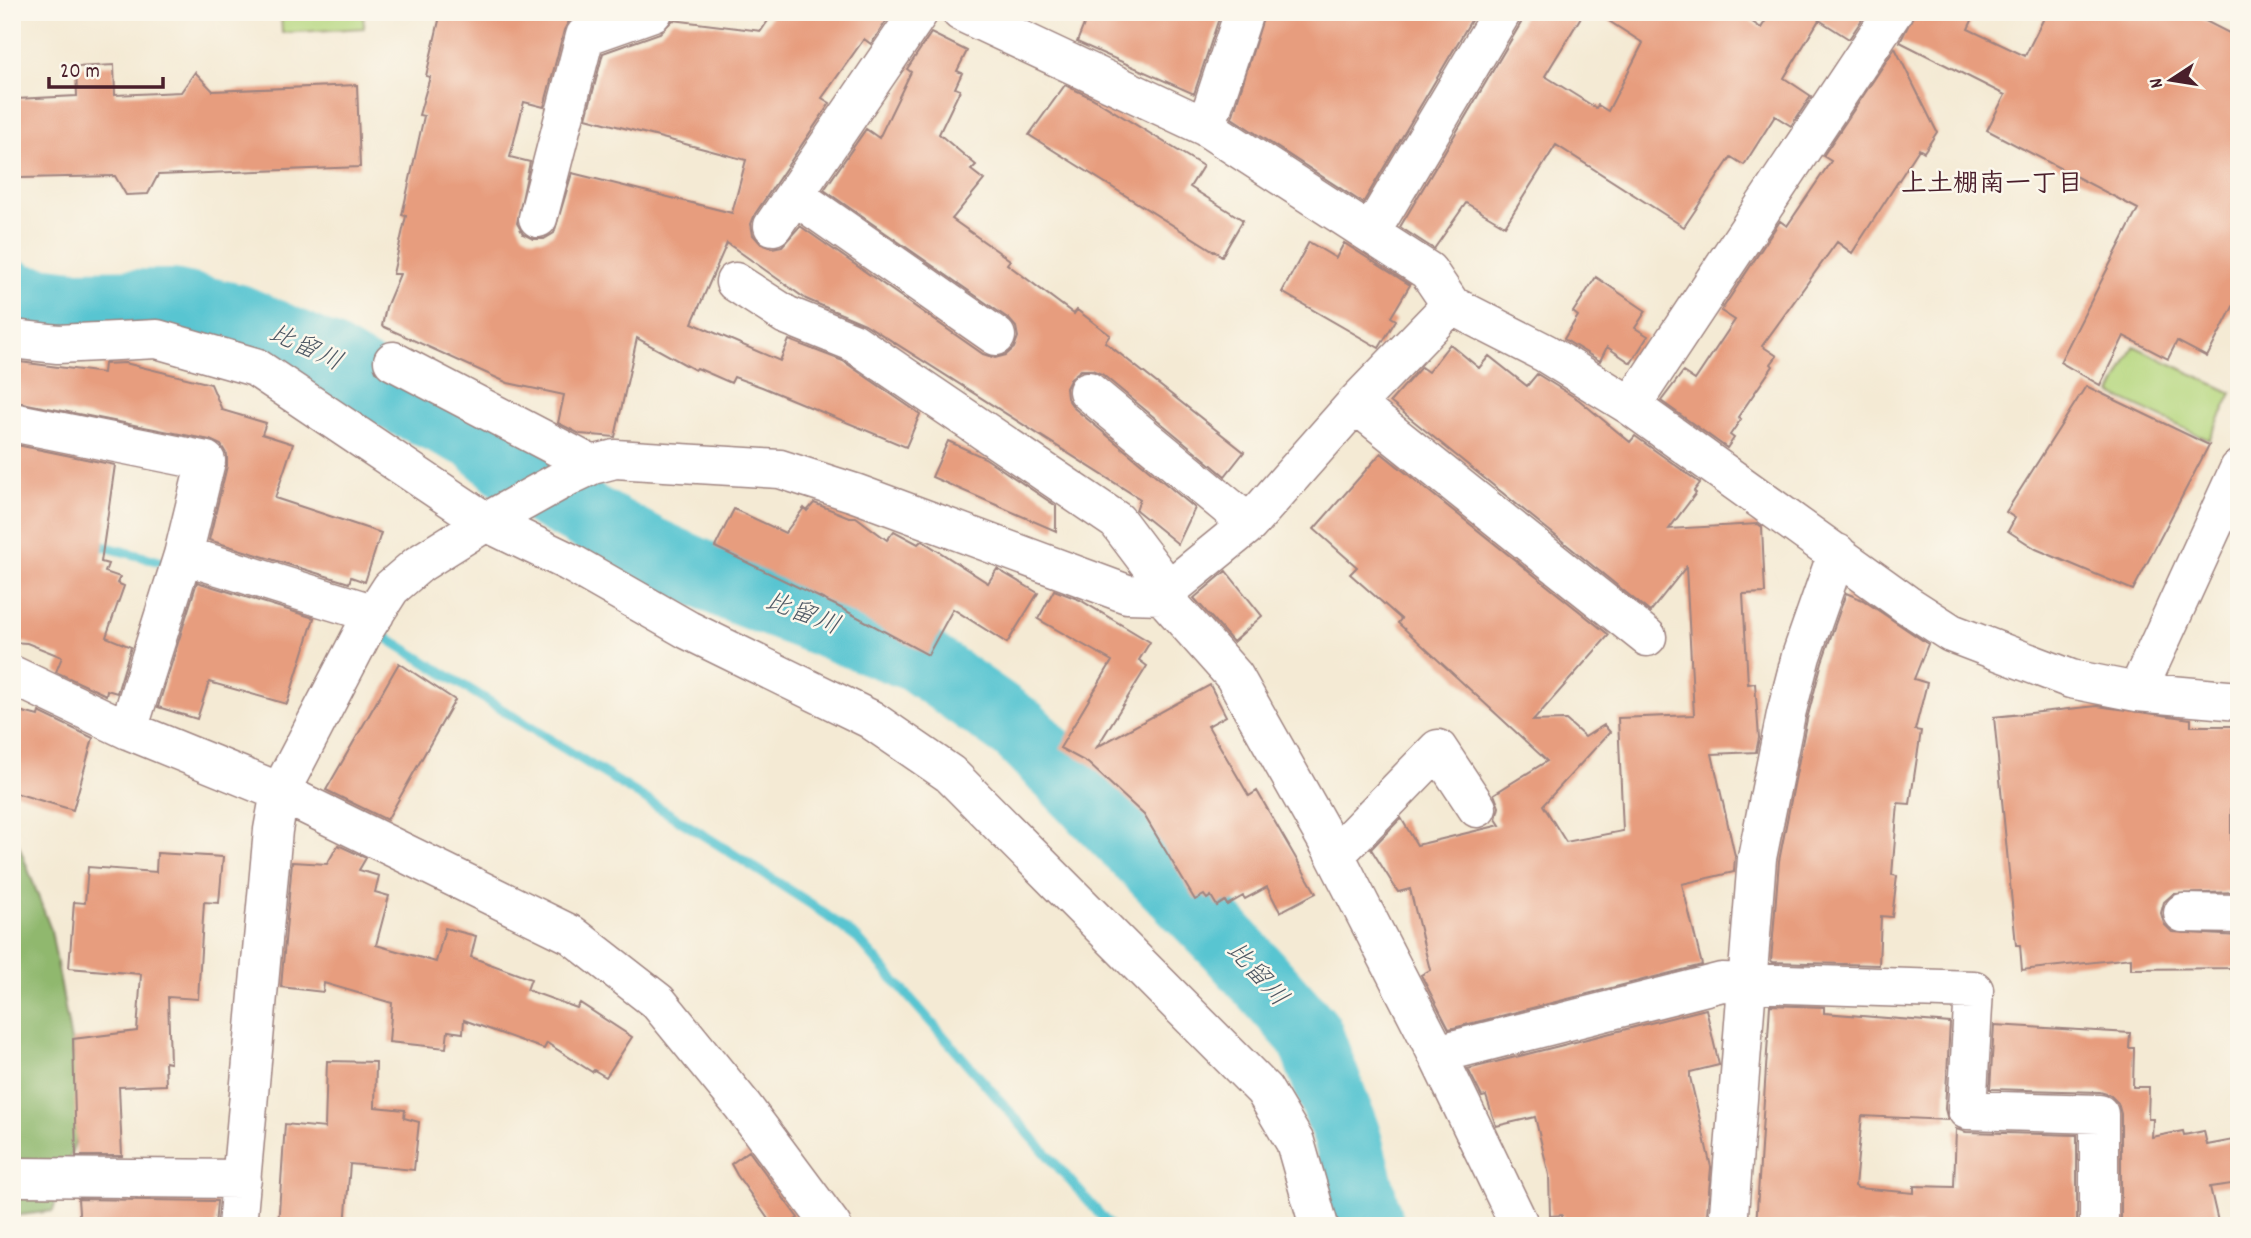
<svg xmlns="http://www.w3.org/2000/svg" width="2251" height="1238" font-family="Dekko,'Klee One',sans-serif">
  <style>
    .green { fill: #b6d77f; stroke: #807b55; stroke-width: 2 }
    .forest { fill: #90b86e; stroke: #6d6c4c; stroke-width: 2 }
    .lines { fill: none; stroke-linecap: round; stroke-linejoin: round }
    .stream { stroke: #59c5d1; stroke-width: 10 }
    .river { stroke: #59c5d1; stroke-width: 68 }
    .building { fill: #e79d7e }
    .minor-casing { stroke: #9f8480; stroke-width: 41 }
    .minor { stroke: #fff; stroke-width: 38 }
    .labels { text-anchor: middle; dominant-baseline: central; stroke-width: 5; stroke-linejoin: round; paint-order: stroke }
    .neighbourhood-label { font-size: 26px; font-weight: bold; fill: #4a1f2b; stroke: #fbf7ec }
    .water-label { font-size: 26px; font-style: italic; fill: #4f5965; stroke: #fbf7ec }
  </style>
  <rect width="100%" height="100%" fill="#fbf7ec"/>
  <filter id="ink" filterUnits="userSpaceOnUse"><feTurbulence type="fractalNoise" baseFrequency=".0143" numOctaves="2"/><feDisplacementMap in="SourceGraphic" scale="14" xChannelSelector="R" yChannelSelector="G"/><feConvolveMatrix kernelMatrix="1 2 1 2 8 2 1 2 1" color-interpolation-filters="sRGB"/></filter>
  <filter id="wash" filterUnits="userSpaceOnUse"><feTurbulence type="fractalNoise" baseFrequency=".00686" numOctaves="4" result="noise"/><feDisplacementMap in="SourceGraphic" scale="28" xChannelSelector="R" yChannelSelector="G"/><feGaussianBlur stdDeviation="1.57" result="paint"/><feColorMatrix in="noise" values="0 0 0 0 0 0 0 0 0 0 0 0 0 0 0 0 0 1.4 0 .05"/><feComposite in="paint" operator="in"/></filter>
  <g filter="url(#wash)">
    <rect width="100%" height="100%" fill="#f4ead4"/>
    <!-- green -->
    <path class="green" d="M 281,12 L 363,12 L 364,28 L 282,33 Z
      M 2134,346 L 2232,393 L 2209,440 L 2111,394 Z"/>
    <!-- forest -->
    <path class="forest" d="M 12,827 L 51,930 L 84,1114 L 53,1211 L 12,1216 Z"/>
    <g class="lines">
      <!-- stream -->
      <path class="stream" d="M 91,543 L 173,565
        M 371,628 L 716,843 L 811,904 L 858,939 L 1110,1226"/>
      <!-- river -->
      <path class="river" d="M 12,293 L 21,298 L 73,304 L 172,303 L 238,318 L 328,358 L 403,402 L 477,437 L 519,475 L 548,495 L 651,551 L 737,590 L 918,659 L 1019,730 L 1227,942 L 1309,1034 L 1347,1136 L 1370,1226"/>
    </g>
    <g id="blocks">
      <!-- building -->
      <path class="building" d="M 441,12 L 587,12 L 569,21 L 564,30 L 544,107 L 524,102 L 510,157 L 530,162 L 517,223 L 523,234 L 533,239 L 544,239 L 554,233 L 572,173 L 732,213 L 746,160 L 586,118 L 603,53 L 660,33 L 673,20 L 761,31 L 774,12 L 891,14 L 871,44 L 864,39 L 822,98 L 830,103 L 755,214 L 751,224 L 753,235 L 761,244 L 772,248 L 782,246 L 800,226 L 983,354 L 995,358 L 1006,355 L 1014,348 L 1018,337 L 1016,327 L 1009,319 L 824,190 L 866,129 L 879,138 L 911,72 L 907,69 L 931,33 L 967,51 L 957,71 L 962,73 L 955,88 L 960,90 L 939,134 L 976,165 L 971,170 L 984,180 L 952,219 L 1010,260 L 1007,264 L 1074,314 L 1077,310 L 1110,335 L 1105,342 L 1244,452 L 1225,476 L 1102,374 L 1092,370 L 1081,370 L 1071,378 L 1066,388 L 1067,398 L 1074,408 L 1195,508 L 1178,544 L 1136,510 L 1140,499 L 865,324 L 806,299 L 727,243 L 692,323 L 780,361 L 789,340 L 843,361 L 920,414 L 906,447 L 762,387 L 734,377 L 731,383 L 697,368 L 695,370 L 637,338 L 615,437 L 580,434 L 558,423 L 564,395 L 508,383 L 382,326 L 386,307 L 400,274 L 393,274 L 406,216 L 402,215 L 424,116 L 419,115 L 430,77 L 426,76 Z
        M 1089,12 L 1221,12 L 1194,94 L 1077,42 Z
        M 1265,12 L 1476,12 L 1363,203 L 1232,118 Z
        M 1524,12 L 1584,12 L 1545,76 L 1596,108 L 1598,105 L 1608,111 L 1643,43 L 1595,12 L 1738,12 L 1761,28 L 1771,12 L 1867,12 L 1849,39 L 1819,20 L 1784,78 L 1811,96 L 1791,126 L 1775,116 L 1744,165 L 1731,157 L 1684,227 L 1556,145 L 1505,226 L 1466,203 L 1434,249 L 1400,227 L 1521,23 Z
        M 1915,12 L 1976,12 L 1968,29 L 2025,56 L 2047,12 L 2188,12 L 2239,38 L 2239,295 L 2207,357 L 2177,341 L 2168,359 L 2124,336 L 2100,385 L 2060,362 L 2138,209 L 1987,130 L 2005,95 L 1900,42 Z
        M 1895,48 L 1937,132 L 1924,152 L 1919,149 L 1852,253 L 1837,242 L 1762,346 L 1777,356 L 1771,364 L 1773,366 L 1738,417 L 1741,419 L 1730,435 L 1734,438 L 1727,448 L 1661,401 L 1683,372 L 1695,380 L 1735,320 L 1721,311 L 1780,221 L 1787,226 L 1831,161 L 1823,156 Z
        M 114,65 L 115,95 L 181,92 L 195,72 L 213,91 L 357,85 L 360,167 L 158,175 L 148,194 L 126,195 L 115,176 L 20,178 L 16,99 L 77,96 L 76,67 Z
        M 1065,85 L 1092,98 L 1203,166 L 1190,187 L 1243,220 L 1222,256 L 1029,135 Z
        M 1309,242 L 1336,258 L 1344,243 L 1410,285 L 1391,317 L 1396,320 L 1379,348 L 1282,292 Z
        M 1596,277 L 1646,311 L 1635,328 L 1648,336 L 1631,363 L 1607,347 L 1600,361 L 1564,339 L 1578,316 L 1573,312 Z
        M 1450,344 L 1479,368 L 1489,356 L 1527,386 L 1537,374 L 1579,400 L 1630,442 L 1635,436 L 1700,483 L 1694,491 L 1696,493 L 1669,529 L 1758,524 L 1762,527 L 1765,593 L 1743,594 L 1748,684 L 1755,683 L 1759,738 L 1756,752 L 1712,754 L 1735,856 L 1734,872 L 1682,884 L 1702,965 L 1449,1029 L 1421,975 L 1430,970 L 1410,889 L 1398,892 L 1371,849 L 1401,818 L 1417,845 L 1500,825 L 1496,819 L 1499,807 L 1494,794 L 1547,761 L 1398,623 L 1401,619 L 1350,574 L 1357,567 L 1314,529 L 1381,453 L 1609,635 L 1533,721 L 1566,720 L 1585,737 L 1604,725 L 1610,732 L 1543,805 L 1566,842 L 1623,831 L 1618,718 L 1694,715 L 1686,567 L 1650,612 L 1390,402 L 1421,367 L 1428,372 Z
        M 12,361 L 103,373 L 104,364 L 125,363 L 211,384 L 222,410 L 266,423 L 262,434 L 293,444 L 275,498 L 381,533 L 365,582 L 351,577 L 349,583 L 209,540 L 227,466 L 227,455 L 221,445 L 210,440 L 12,401 Z
        M 2086,386 L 2209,445 L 2133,590 L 2036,549 L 2008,531 L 2015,518 L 2006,512 Z
        M 948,441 L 985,458 L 1056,506 L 1056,531 L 932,477 Z
        M 12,444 L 115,465 L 101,562 L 108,564 L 105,572 L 120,577 L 117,583 L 124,586 L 106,637 L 131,647 L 117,693 L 107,690 L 106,695 L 56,672 L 62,657 L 27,643 L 12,642 Z
        M 814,503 L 849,517 L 856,517 L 887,540 L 894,531 L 918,544 L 921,541 L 924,542 L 988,583 L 997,569 L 1038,593 L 1007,643 L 953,609 L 928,655 L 837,606 L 715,547 L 734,509 L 785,533 L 804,508 L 807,511 Z
        M 1226,571 L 1262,616 L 1233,642 L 1194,598 Z
        M 197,582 L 314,618 L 287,704 L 209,682 L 197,719 L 158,707 Z
        M 1054,590 L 1080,600 L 1150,642 L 1139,660 L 1147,666 L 1097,747 L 1210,685 L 1226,716 L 1208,726 L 1249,796 L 1257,791 L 1316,893 L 1280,912 L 1267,887 L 1245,899 L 1243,896 L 1227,905 L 1225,901 L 1217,906 L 1211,896 L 1207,899 L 1204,895 L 1195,900 L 1144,815 L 1088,763 L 1060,748 L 1112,661 L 1038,619 Z
        M 1846,593 L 1863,600 L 1928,644 L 1914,679 L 1927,683 L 1915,730 L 1921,731 L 1910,804 L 1898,803 L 1892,875 L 1897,876 L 1892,917 L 1881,916 L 1879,965 L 1773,962 L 1771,961 L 1779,861 L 1807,719 L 1822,662 Z
        M 399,663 L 455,700 L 387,820 L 326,790 Z
        M 2097,706 L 2191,719 L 2191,726 L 2233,726 L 2233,734 L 2239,733 L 2239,771 L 2231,771 L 2231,844 L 2239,844 L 2239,892 L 2173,894 L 2164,902 L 2161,913 L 2164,924 L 2172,932 L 2239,936 L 2239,968 L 2131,969 L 2131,958 L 2022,970 L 2020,945 L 2016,945 L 1994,717 Z
        M 12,709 L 38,716 L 39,712 L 93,738 L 73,810 L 12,792 Z
        M 338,845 L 366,858 L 359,870 L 379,876 L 375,892 L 389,896 L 376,945 L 436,962 L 445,928 L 476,936 L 471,957 L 531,979 L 527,990 L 577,1008 L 580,1003 L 632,1037 L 606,1077 L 594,1070 L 592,1072 L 547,1043 L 544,1049 L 464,1020 L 463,1033 L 448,1031 L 446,1048 L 389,1042 L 392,1003 L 324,983 L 323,992 L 281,987 L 292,862 L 327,864 Z
        M 157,853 L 223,857 L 219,903 L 204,902 L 198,999 L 168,997 L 170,1063 L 165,1062 L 166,1085 L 119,1087 L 122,1156 L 76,1156 L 73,1039 L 137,1031 L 141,974 L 69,968 L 74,902 L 85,903 L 88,867 L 156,872 Z
        M 1770,1005 L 1824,1007 L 1824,1013 L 1950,1023 L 1945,1109 L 1948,1120 L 1862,1116 L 1855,1186 L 1858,1188 L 1914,1193 L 1914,1186 L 1954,1187 L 1956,1129 L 1966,1132 L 2077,1135 L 2077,1226 L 1756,1226 Z
        M 1706,1009 L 1719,1065 L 1690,1072 L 1690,1077 L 1711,1167 L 1706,1226 L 1563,1226 L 1562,1215 L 1550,1216 L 1549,1175 L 1535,1117 L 1496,1126 L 1486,1096 L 1482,1097 L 1468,1069 Z
        M 1994,1025 L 2130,1033 L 2129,1048 L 2134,1048 L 2133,1087 L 2149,1087 L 2148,1119 L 2153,1119 L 2152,1137 L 2183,1131 L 2184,1135 L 2204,1131 L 2207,1145 L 2239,1139 L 2239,1183 L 2210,1187 L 2219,1226 L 2121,1226 L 2121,1114 L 2118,1103 L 2110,1095 L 2100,1092 L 1990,1089 Z
        M 327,1061 L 376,1062 L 375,1107 L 405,1110 L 404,1118 L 419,1122 L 414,1170 L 350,1164 L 345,1226 L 278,1226 L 285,1124 L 325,1128 Z
        M 749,1151 L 798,1218 L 787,1226 L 773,1226 L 737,1175 L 731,1164 Z
        M 78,1199 L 217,1201 L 215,1226 L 80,1226 Z"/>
    </g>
  </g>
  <g filter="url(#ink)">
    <use href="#blocks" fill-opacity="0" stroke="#9f8480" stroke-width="2"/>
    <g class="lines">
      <!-- minor casing -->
      <g class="minor-casing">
        <path id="minor" d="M 961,12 L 1206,127 L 1428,271 L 1451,305 L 1545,353 L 1631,406 L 1906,604 L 1951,633 L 2071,679 L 2137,692 L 2239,701
          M 1206,127 L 1244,12
          M 794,195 L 996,336
          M 538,218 L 585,36 L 653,12
          M 773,226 L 919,12
          M 1371,232 L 1502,12
          M 735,282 L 786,315 L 853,342 L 1117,521 L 1169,590
          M 12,339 L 58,344 L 157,339 L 255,367 L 486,522 L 569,562 L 688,630 L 870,719 L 950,774 L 1264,1090 L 1295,1142 L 1319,1226
          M 393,361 L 592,465
          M 1088,391 L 1249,524
          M 1355,404 L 1647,637
          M 1631,406 L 1893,12
          M 12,422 L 206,461 L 183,555 L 128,730
          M 183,555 L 375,614
          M 1162,595 L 1234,676 L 1335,855 L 1437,1054 L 1520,1226
          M 12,675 L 128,730 L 280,792 L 572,935 L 658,1002 L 742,1105 L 832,1226
          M 2137,692 L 2239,469
          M 1335,855 L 1438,749 L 1477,808
          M 2183,913 L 2239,914
          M 1437,1054 L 1722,982 L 1974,990 L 1967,1110 L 2099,1114 L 2099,1226
          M 21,1177 L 242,1179
          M 237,1226 L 273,830 L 280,792 L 366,627 L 391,588 L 419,564 L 486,522 L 569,476 L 592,465 L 615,459 L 780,469 L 855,493 L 1127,594 L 1162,595 L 1249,524 L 1355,404 L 1451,305
          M 1728,1226 L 1757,858 L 1786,714 L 1801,656 L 1837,553"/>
      </g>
      <!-- minor -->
      <use href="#minor" class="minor"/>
    </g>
  </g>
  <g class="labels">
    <!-- neighbourhood labels -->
    <g class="neighbourhood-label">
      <text x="1992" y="185">上土棚南一丁目</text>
    </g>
    <!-- water labels -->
    <g class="water-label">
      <text transform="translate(305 349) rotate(25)">比留川</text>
      <text transform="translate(802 615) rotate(21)">比留川</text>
      <text transform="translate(1256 975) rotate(48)">比留川</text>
    </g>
  </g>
  <!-- margin -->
  <rect width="2251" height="1238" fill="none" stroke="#fbf7ec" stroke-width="42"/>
  <!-- north arrow -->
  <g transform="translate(2171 80) rotate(258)" stroke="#fbf7ec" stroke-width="5" paint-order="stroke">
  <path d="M0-5L12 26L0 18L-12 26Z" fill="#4a1f2b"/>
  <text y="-10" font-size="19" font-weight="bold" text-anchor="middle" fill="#4a1f2b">N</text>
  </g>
  <!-- scale -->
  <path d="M49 77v10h114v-10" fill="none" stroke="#4a1f2b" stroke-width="3.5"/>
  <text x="60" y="77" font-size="21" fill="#4a1f2b" stroke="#fbf7ec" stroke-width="5" paint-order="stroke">20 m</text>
</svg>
